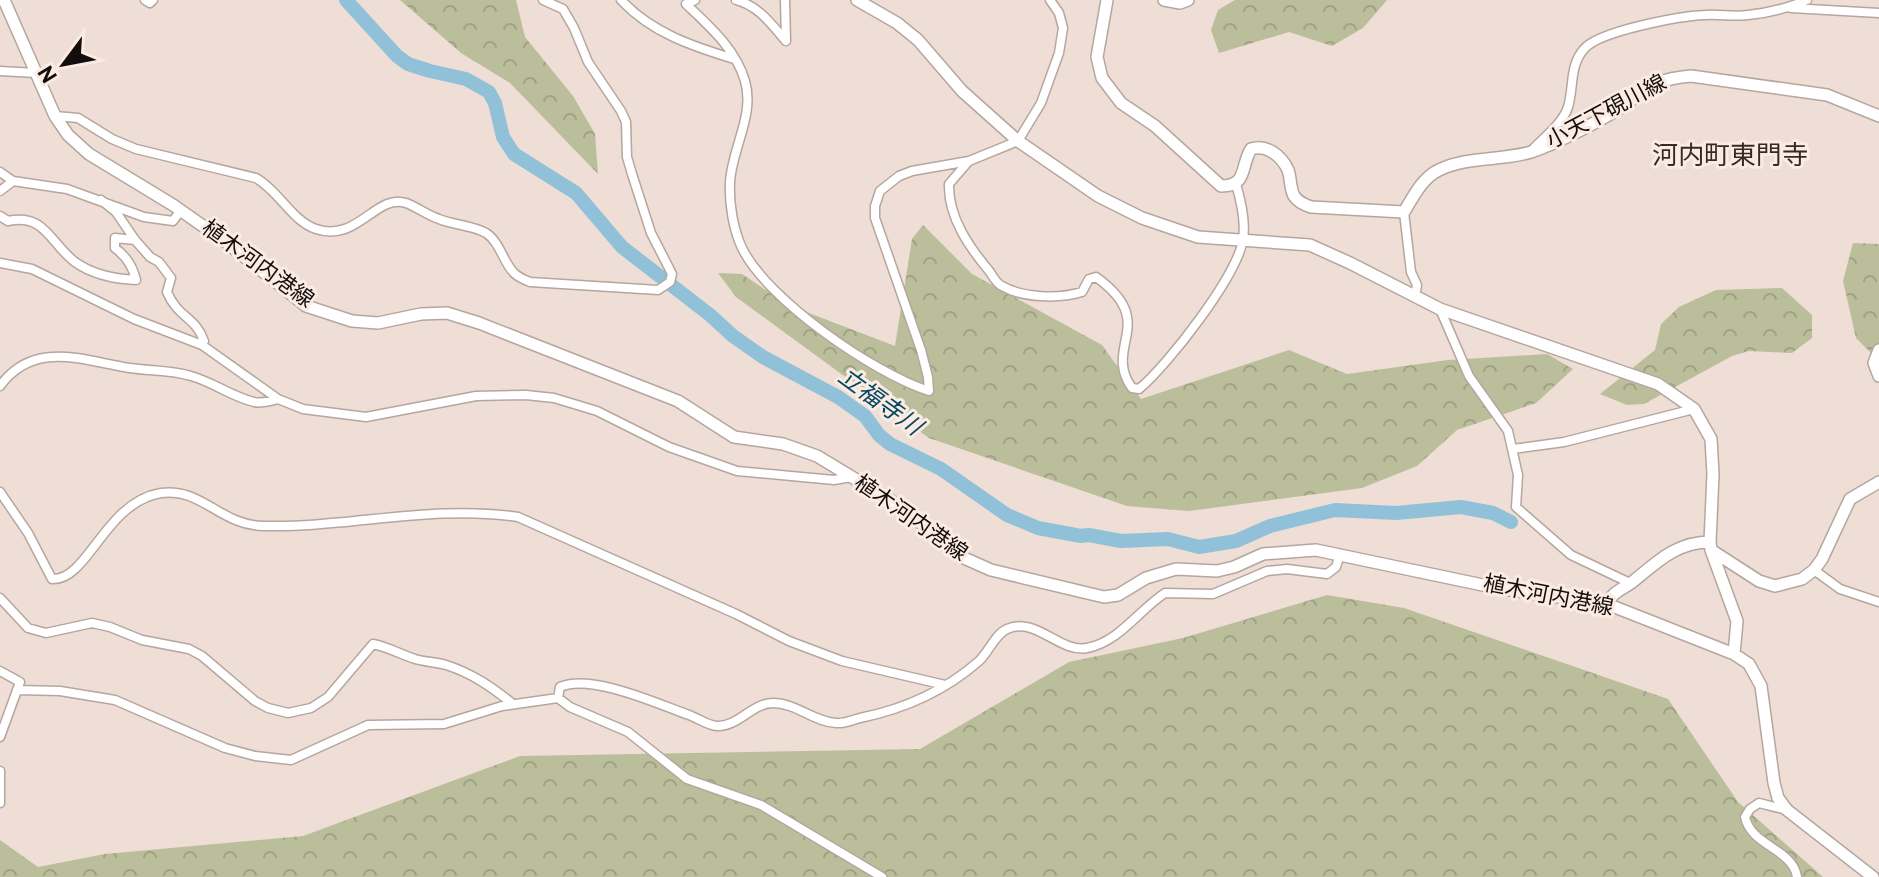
<svg xmlns="http://www.w3.org/2000/svg" width="1879" height="877" font-family="Overpass,'Noto Sans JP',sans-serif">
  <style>
    .forest { fill: url(#forest-crowns) }
    .lines { fill: none; stroke-linecap: round; stroke-linejoin: round }
    .river { stroke: #90c1d8; stroke-width: 14 }
    .street-casing { stroke: #b5a69e; stroke-width: 11 }
    .secondary-casing { stroke: #b5a69e; stroke-width: 14 }
    .street { stroke: #fff; stroke-width: 8 }
    .secondary { stroke: #fff; stroke-width: 11 }
    .labels { text-anchor: middle; dominant-baseline: central; stroke-width: 6; stroke-linejoin: round; paint-order: stroke }
    .street-label { font-size: 22px; fill: #130e0c; stroke: #fbebe3 }
    .water-label { font-size: 24px; font-style: italic; fill: #054961; stroke: #fbebe3 }
    .quarter-label { font-size: 26px; fill: #372b25; stroke: #fbebe3 }
  </style>
  <defs>
    <pattern id="forest-crowns" width="20" height="18" patternUnits="userSpaceOnUse" patternTransform="scale(2)"><rect width="20" height="18" fill="#bbbe9a"/><path d="M2 6a3 3 0 1 1 6 0M12 15a3 3 0 1 1 6 0" fill="none" stroke="#a0a284"/></pattern>
  </defs>
  <rect width="100%" height="100%" fill="#eeded5"/>
  <!-- forest -->
  <path class="forest" d="M 400,0 L 516,0 L 525,37 L 573,96 L 595,134 L 598,174 L 510,83 L 461,53 Z
    M 1235,0 L 1387,0 L 1363,28 L 1332,46 L 1289,32 L 1219,53 L 1211,30 L 1218,10 Z
    M 923,225 L 972,274 L 1102,345 L 1141,399 L 1289,350 L 1347,374 L 1448,360 L 1547,354 L 1573,369 L 1536,403 L 1457,430 L 1417,466 L 1362,488 L 1189,511 L 1127,506 L 929,438 L 736,297 L 718,273 L 742,274 L 788,305 L 895,346 L 912,239 Z
    M 1853,243 L 1879,244 L 1879,361 L 1856,338 L 1843,281 Z
    M 1782,288 L 1812,315 L 1812,338 L 1792,353 L 1749,351 L 1732,356 L 1644,404 L 1627,405 L 1600,394 L 1655,350 L 1661,324 L 1679,307 L 1716,290 Z
    M 1327,595 L 1404,608 L 1668,699 L 1738,802 L 1823,877 L 0,877 L 0,840 L 38,867 L 105,854 L 303,836 L 520,756 L 920,749 L 1069,662 L 1183,638 Z"/>
  <g class="lines">
    <!-- river -->
    <path class="river" d="M 346,0 L 397,56 L 408,64 L 430,71 L 466,79 L 489,92 L 495,103 L 503,137 L 514,154 L 576,193 L 622,247 L 710,315 L 733,336 L 763,357 L 838,397 L 865,416 L 879,435 L 890,444 L 941,469 L 1007,515 L 1038,528 L 1081,536 L 1089,535 L 1121,541 L 1168,539 L 1199,547 L 1236,541 L 1270,526 L 1335,510 L 1396,513 L 1461,507 L 1493,513 L 1511,522"/>
    <!-- street casing -->
    <g class="street-casing">
      <path id="street" d="M 145,0 L 150,3 L 153,0
        M 621,0 C 652,33 692,46 734,59
        M 695,0 L 686,4 C 709,26 736,49 745,81 C 755,115 732,148 730,182 C 729,203 733,229 742,248 C 767,300 875,374 929,391 L 928,377 L 921,350 L 875,218 L 875,206 L 880,191 L 899,176 L 912,171 L 969,161 L 1018,141 L 1041,103 L 1059,53 L 1063,28 L 1059,13 L 1050,0
        M 736,0 C 759,6 771,24 786,41 L 785,0
        M 1791,8 L 1879,13
        M 0,71 L 36,73
        M 55,116 L 78,118 L 112,139 L 136,149 L 256,178 C 279,191 292,221 316,229 C 358,243 376,193 406,203 C 417,207 427,215 439,219 C 453,225 472,225 486,233 C 500,242 503,262 514,273 C 518,277 525,280 530,282 L 658,290 L 670,282 L 672,274 L 651,233 L 632,174 L 627,157 L 626,122 L 621,111 L 588,62 L 574,28 L 563,9 L 543,0
        M 1533,149 C 1544,137 1563,123 1568,107 C 1574,88 1569,66 1584,49 C 1599,31 1680,16 1705,15 C 1719,14 1734,17 1748,15 C 1769,13 1788,8 1807,0
        M 968,162 L 949,184 C 948,217 969,247 990,272 C 993,277 997,284 1002,286 C 1023,298 1059,299 1082,292 L 1089,279 L 1096,277 C 1160,323 1102,346 1132,388 L 1139,389 C 1168,365 1238,275 1243,239 C 1246,221 1241,201 1236,184
        M 0,172 L 13,181 L 67,189 L 144,217 L 173,221 L 181,210
        M 0,191 L 13,181
        M 1404,212 L 1411,272 L 1417,285 L 1415,297
        M 0,216 L 8,221 C 45,213 50,243 75,262 C 93,275 114,279 136,280 C 133,267 126,256 115,248 L 115,238 L 135,240 L 116,212 L 101,200
        M 135,240 L 150,257 L 159,262 L 171,278 L 167,292 C 178,318 195,316 204,341 L 202,345
        M 0,263 L 32,269 L 134,319 L 202,345 L 278,399 L 303,409 L 366,417 L 476,396 L 526,395 L 554,398 L 597,411 L 669,447 L 737,471 L 834,480 L 851,477
        M 1440,309 L 1469,376 L 1508,431 L 1518,475 L 1516,507 L 1571,555 L 1630,583
        M 0,386 C 34,339 84,361 130,368 C 150,371 172,370 191,376 C 213,382 232,397 254,402 C 261,404 270,401 278,399
        M 1513,449 L 1564,442 L 1694,409
        M 0,492 L 28,533 L 52,579 C 88,581 105,502 161,493 C 201,487 220,525 263,526 C 349,528 433,504 518,517 L 736,614 L 789,641 L 842,661 L 945,685
        M 1814,570 L 1840,589 L 1879,602
        M 0,598 L 28,628 L 46,633 L 92,623 L 110,627 L 142,640 L 189,649 L 202,656 L 255,701 L 268,708 L 288,713 L 311,708 L 328,697 L 373,644 C 388,647 400,654 415,659 C 425,662 436,662 446,665 C 472,673 493,688 513,704
        M 0,671 L 20,682 L 0,737
        M 17,690 L 60,691 L 115,700 L 225,748 L 255,756 L 291,760 L 368,725 L 444,724 L 502,706 L 558,698 L 570,707 L 628,732 L 687,779 L 761,805 L 882,877
        M 558,698 L 560,687 C 591,673 658,704 689,715 C 697,718 709,726 717,726 C 738,727 752,703 773,703 C 796,703 814,722 836,723 C 843,724 853,720 860,718 C 904,709 945,691 979,661 C 989,652 995,634 1007,629 C 1036,616 1059,653 1087,648 C 1119,642 1139,610 1165,593 L 1213,594 L 1267,571 L 1287,569 L 1327,574 L 1336,567 L 1340,554
        M 0,771 L 0,803
        M 1787,810 L 1759,803 L 1750,809 L 1745,817 C 1751,846 1793,849 1797,877"/>
    </g>
    <!-- secondary casing -->
    <g class="secondary-casing">
      <path id="secondary" d="M 4,0 L 55,116 L 68,135 L 89,154 L 173,205 L 227,243 L 306,306 L 352,321 L 378,323 L 421,314 L 447,313 L 479,323 L 678,401 L 734,437 L 783,444 L 817,456 L 908,511 L 942,543 L 964,558 L 991,570 L 1104,597 L 1118,595 L 1146,578 L 1176,569 L 1217,571 L 1234,567 L 1263,554 L 1316,550 L 1497,588 L 1607,604 L 1734,654 L 1749,664 L 1761,686 L 1774,783 L 1778,798 L 1787,810 L 1873,877
        M 857,0 L 897,23 L 918,40 L 962,91 L 1018,141 L 1098,196 L 1142,218 L 1198,237 L 1310,245 L 1350,263 L 1440,309 L 1658,384 L 1694,409 L 1711,439 L 1713,474 L 1710,542
        M 1107,0 L 1097,57 L 1102,78 L 1121,103 L 1155,126 L 1221,186 C 1248,186 1240,167 1251,149 C 1266,144 1281,155 1288,170 C 1291,178 1290,189 1294,196 C 1298,202 1305,205 1311,207 L 1404,212 C 1413,197 1423,177 1439,170 C 1467,156 1501,161 1531,152 C 1555,144 1598,122 1620,108 C 1649,88 1654,79 1691,76 L 1827,95 L 1879,116
        M 1164,0 L 1180,3 L 1188,0
        M 1879,350 L 1874,363 L 1879,376
        M 1711,550 L 1737,621 L 1734,654
        M 1607,604 C 1613,590 1625,589 1636,579 C 1659,560 1678,542 1710,542 L 1711,550 L 1759,581 L 1775,586 L 1802,579 L 1814,570 L 1822,559 L 1850,499 L 1879,482"/>
    </g>
    <!-- street -->
    <use href="#street" class="street"/>
    <!-- secondary -->
    <use href="#secondary" class="secondary"/>
  </g>
  <g class="labels">
    <!-- street labels -->
    <g class="street-label">
      <text transform="translate(1607 113) rotate(-28)">小天下硯川線</text>
      <text transform="translate(257 265) rotate(36)">植木河内港線</text>
      <text transform="translate(910 519) rotate(35)">植木河内港線</text>
      <text transform="translate(1548 597) rotate(11)">植木河内港線</text>
    </g>
    <!-- water labels -->
    <g class="water-label">
      <text transform="translate(879 403) rotate(36)">立福寺川</text>
    </g>
    <!-- quarter labels -->
    <g class="quarter-label">
      <text x="1730" y="157">河内町東門寺</text>
    </g>
  </g>
  <!-- north arrow -->
  <g transform="translate(64 64) rotate(238)" stroke="#fbebe3" stroke-width="6" paint-order="stroke">
  <path d="M0-6L14 30L0 20L-14 30Z" fill="#130e0c"/>
  <text y="-12" font-size="22" font-weight="bold" text-anchor="middle" fill="#130e0c">N</text>
  </g>
</svg>
